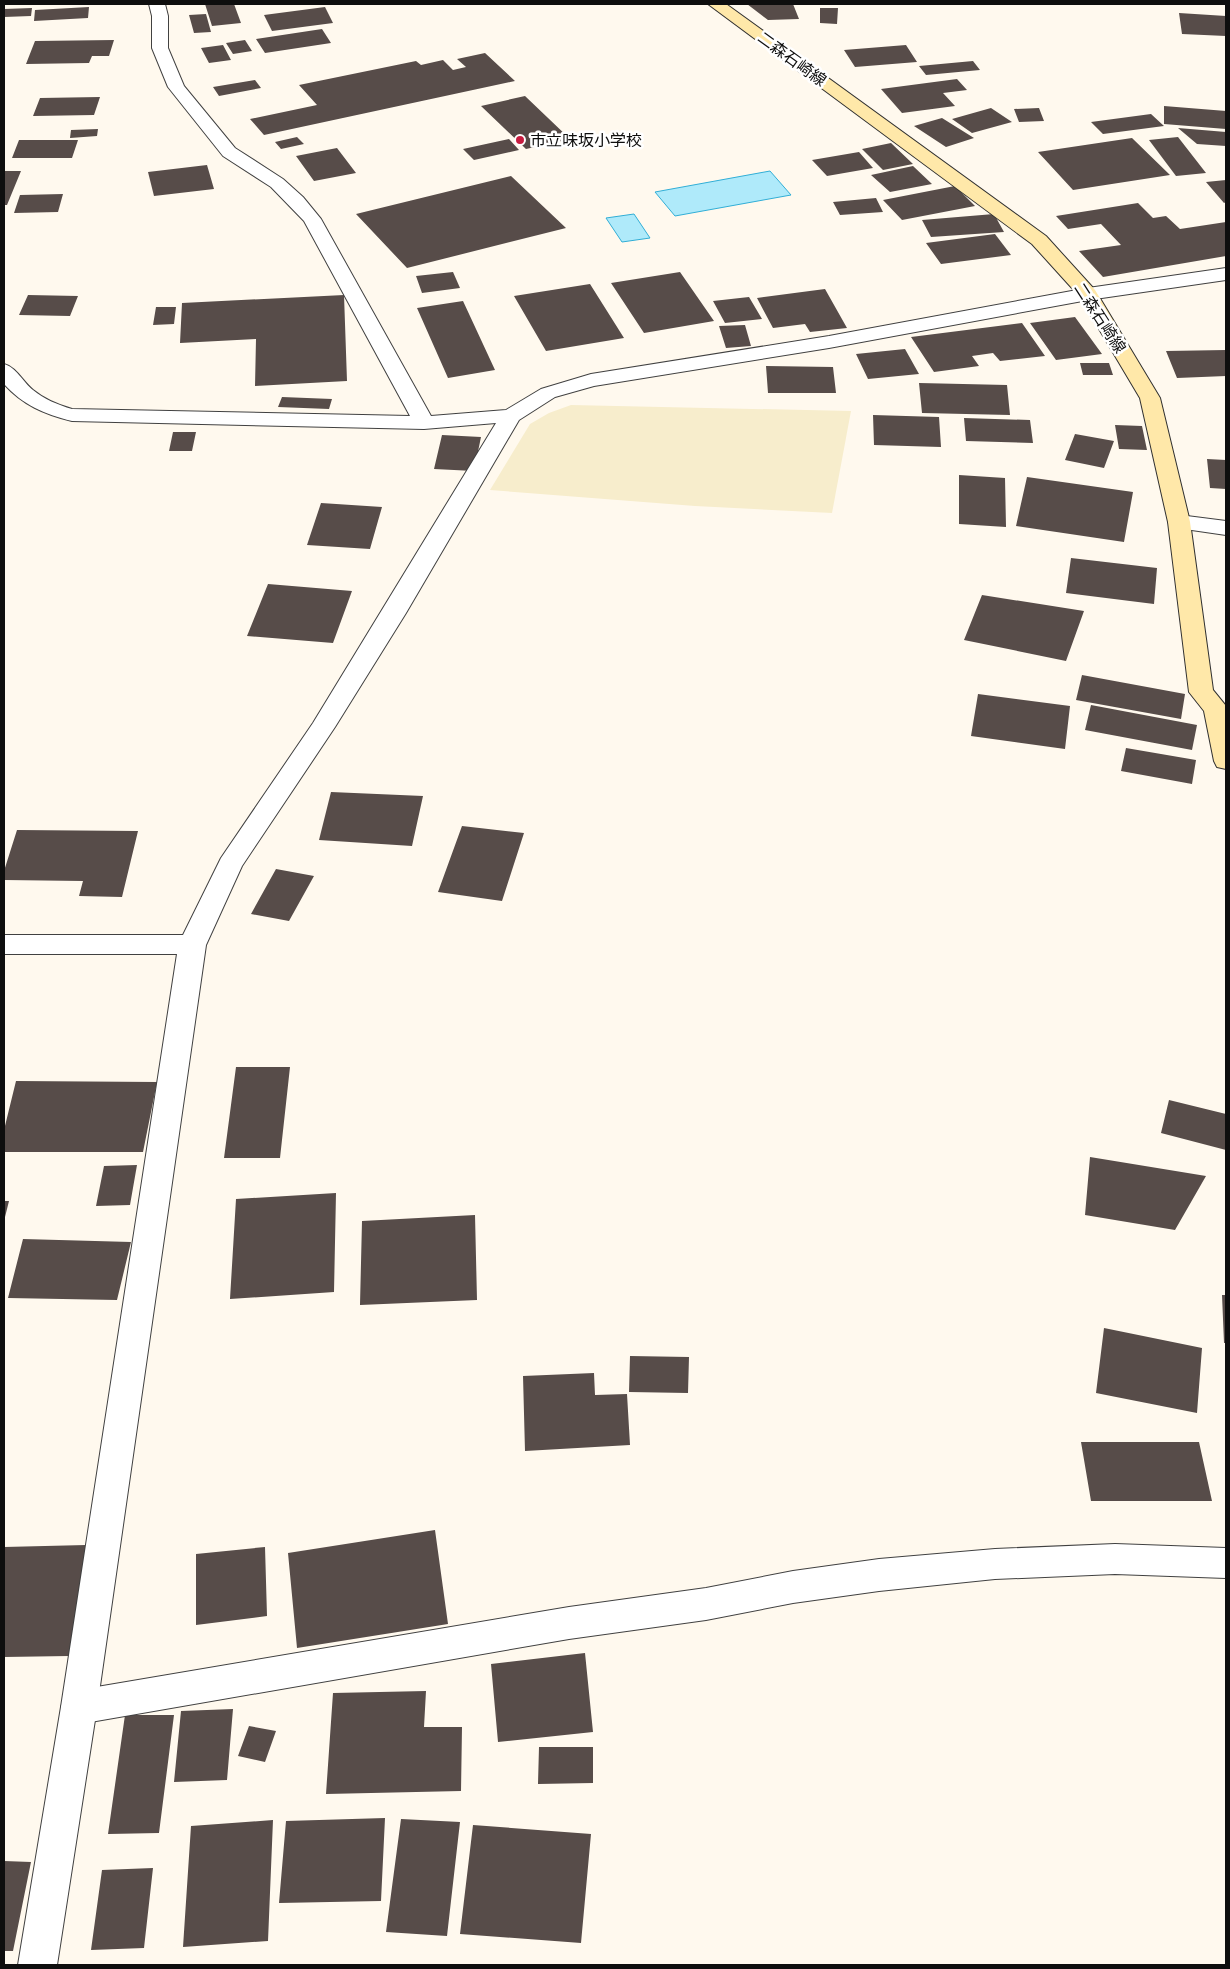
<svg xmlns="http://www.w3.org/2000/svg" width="1230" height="1969" font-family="'Zilla Slab','Noto Sans JP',serif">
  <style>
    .farmland { fill: #f7edcc }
    .water { fill: #afeafa; stroke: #31aed6 }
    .building { fill: #574c49 }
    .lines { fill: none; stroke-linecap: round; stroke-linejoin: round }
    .service-casing { stroke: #414141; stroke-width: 2 }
    .minor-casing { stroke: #414141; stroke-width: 2 }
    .tertiary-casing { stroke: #414141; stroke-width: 2 }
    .secondary-casing { stroke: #303030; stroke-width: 2 }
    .service { fill: #fff; fill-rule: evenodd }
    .minor { fill: #fff; fill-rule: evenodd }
    .tertiary { fill: #fff; fill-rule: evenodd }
    .secondary { fill: #ffe8a9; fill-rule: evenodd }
    .poi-dot { fill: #c71c3f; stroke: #fff; stroke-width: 2 }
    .labels { text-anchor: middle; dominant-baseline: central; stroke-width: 5; stroke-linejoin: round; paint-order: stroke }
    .far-street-label { font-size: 16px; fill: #0e0e0e; stroke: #fff }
    .far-poi-label { font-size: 16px; fill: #0e0e0e; stroke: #fff; text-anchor: start }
  </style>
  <rect width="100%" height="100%" fill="#fff9ee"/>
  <!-- farmland -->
  <path class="farmland" d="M 571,405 L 851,411 L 832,513 L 695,506 L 490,490 L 530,424 L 549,413 Z"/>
  <!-- water -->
  <path class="water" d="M 770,171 L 791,195 L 675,216 L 655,192 Z
    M 634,214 L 650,238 L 622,242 L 606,218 Z"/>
  <!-- building -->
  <path class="building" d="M 205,4 L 234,4 L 241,23 L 212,26 Z
    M 747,4 L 793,4 L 799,19 L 768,20 Z
    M 89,7 L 88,18 L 34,21 L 35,10 Z
    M 325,7 L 333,23 L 272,31 L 264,15 Z
    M 32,8 L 31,16 L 4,17 L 4,9 Z
    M 820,8 L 838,8 L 837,24 L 820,23 Z
    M 1179,13 L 1226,16 L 1226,36 L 1182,34 Z
    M 206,14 L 211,32 L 194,33 L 189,15 Z
    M 322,29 L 331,43 L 265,53 L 256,39 Z
    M 114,40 L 109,56 L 92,56 L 89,63 L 26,64 L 35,41 Z
    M 245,40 L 252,51 L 233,54 L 226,43 Z
    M 223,45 L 231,60 L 209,63 L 201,48 Z
    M 906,45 L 917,62 L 855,67 L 844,50 Z
    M 485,53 L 515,81 L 264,135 L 250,119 L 317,105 L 299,85 L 416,61 L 421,65 L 443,60 L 453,70 L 466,67 L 457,59 Z
    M 973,61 L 980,70 L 926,75 L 919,66 Z
    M 957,79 L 967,90 L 943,93 L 955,106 L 902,113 L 881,89 Z
    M 255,80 L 261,88 L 219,96 L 213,87 Z
    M 525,96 L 570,139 L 526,149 L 481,106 Z
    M 100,97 L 94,115 L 33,116 L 40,98 Z
    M 1164,106 L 1226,111 L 1226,129 L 1164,124 Z
    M 991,108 L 1012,122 L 972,133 L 952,119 Z
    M 1039,108 L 1044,121 L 1019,122 L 1014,109 Z
    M 1151,114 L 1164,126 L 1103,134 L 1091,122 Z
    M 942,118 L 974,138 L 946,147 L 914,126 Z
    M 1178,128 L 1226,132 L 1226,146 L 1197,144 Z
    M 98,129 L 97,136 L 70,138 L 71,130 Z
    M 297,137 L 304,144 L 281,149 L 275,142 Z
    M 1178,137 L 1206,173 L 1176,176 L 1149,140 Z
    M 1132,138 L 1170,175 L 1073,190 L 1038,152 Z
    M 509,139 L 519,150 L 474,160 L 463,149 Z
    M 19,140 L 78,140 L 72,158 L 12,158 Z
    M 891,143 L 913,164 L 883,170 L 862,149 Z
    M 337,148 L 356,173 L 314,181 L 296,156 Z
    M 859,152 L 873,168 L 827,176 L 812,160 Z
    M 207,165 L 214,189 L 154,196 L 148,172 Z
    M 913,166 L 932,184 L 890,192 L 871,175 Z
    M 4,171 L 21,171 L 7,205 L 4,205 Z
    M 511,176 L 566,228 L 407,268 L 356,214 Z
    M 1226,180 L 1226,202 L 1224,203 L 1206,182 Z
    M 955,186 L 975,206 L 902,220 L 883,200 Z
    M 63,194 L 58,212 L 14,213 L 20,195 Z
    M 876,198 L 883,212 L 840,215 L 833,202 Z
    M 1138,203 L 1153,218 L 1166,216 L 1180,229 L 1226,222 L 1226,256 L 1103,277 L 1079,251 L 1121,245 L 1101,224 L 1068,229 L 1056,216 Z
    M 994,214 L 1004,232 L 931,237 L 922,220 Z
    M 995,234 L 1011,255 L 941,264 L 926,243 Z
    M 453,272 L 460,288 L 422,293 L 416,276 Z
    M 680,272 L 714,321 L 644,333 L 611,283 Z
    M 590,284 L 624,338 L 546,351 L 514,296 Z
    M 825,289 L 847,328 L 810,332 L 805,324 L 773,328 L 757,298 Z
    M 28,295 L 78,296 L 70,316 L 19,315 Z
    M 344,295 L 347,381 L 255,386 L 256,339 L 180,343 L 182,303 Z
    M 749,297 L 762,319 L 725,323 L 713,301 Z
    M 463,301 L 495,370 L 448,378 L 417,308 Z
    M 156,307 L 176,307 L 174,324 L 153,325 Z
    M 1075,317 L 1102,354 L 1056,360 L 1030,323 Z
    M 1022,323 L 1045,356 L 1000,361 L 993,353 L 972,356 L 979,366 L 934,372 L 911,337 Z
    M 745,325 L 751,346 L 726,348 L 719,326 Z
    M 905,349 L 919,374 L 868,379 L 856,354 Z
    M 1226,350 L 1226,376 L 1177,378 L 1166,351 Z
    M 1080,363 L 1109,363 L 1113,375 L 1083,375 Z
    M 766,366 L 833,367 L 836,393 L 768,393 Z
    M 919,383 L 1007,385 L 1010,415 L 922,413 Z
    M 282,397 L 332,399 L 329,409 L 278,407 Z
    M 873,415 L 939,417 L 941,447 L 874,445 Z
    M 964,418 L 1030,420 L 1033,443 L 966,441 Z
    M 1115,425 L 1142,426 L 1147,450 L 1119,449 Z
    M 173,432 L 196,432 L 192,451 L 169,451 Z
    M 1075,434 L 1114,441 L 1104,468 L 1065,460 Z
    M 442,435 L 481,437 L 474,471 L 434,469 Z
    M 1207,459 L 1226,460 L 1226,489 L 1210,488 Z
    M 959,475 L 1005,478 L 1006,527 L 959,524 Z
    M 1027,477 L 1133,492 L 1124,542 L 1016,526 Z
    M 321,503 L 382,507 L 370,549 L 307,545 Z
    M 1071,558 L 1157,568 L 1154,604 L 1066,593 Z
    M 268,584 L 352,591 L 333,643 L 247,636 Z
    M 982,595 L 1084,611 L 1066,661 L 964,640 Z
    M 1082,675 L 1185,694 L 1181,719 L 1076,700 Z
    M 978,694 L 1070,706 L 1065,749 L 971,736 Z
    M 1091,705 L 1197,725 L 1192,750 L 1085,730 Z
    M 1126,748 L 1196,760 L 1192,784 L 1121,771 Z
    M 331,792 L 423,796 L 412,846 L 319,840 Z
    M 462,826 L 524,833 L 502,901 L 438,892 Z
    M 17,830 L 138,831 L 122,897 L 79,896 L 83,881 L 4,880 L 4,871 Z
    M 276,869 L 314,876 L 289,921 L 251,914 Z
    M 236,1067 L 290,1067 L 280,1158 L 224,1158 Z
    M 16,1081 L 157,1082 L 143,1152 L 4,1152 L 4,1130 Z
    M 1169,1100 L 1226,1114 L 1226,1150 L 1161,1133 Z
    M 1090,1157 L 1206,1176 L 1175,1230 L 1085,1215 Z
    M 137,1165 L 130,1205 L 96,1206 L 104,1166 Z
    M 336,1193 L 334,1292 L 230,1299 L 236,1199 Z
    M 4,1201 L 9,1201 L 4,1221 Z
    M 475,1215 L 477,1300 L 360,1305 L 362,1221 Z
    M 23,1239 L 131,1242 L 117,1300 L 8,1298 Z
    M 1222,1295 L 1226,1295 L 1226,1343 L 1224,1343 Z
    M 1104,1328 L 1202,1348 L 1197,1413 L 1096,1393 Z
    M 630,1356 L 689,1357 L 688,1393 L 629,1392 Z
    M 594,1373 L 595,1395 L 627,1394 L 630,1445 L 525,1451 L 523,1376 Z
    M 1081,1442 L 1199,1442 L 1212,1501 L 1091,1501 Z
    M 435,1530 L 448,1624 L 297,1648 L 288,1553 Z
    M 86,1545 L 69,1656 L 4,1657 L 4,1547 Z
    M 265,1547 L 267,1616 L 196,1625 L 196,1554 Z
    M 585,1653 L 593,1732 L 498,1742 L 491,1664 Z
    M 426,1691 L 424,1727 L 462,1727 L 461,1791 L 326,1794 L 333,1693 Z
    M 233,1709 L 227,1780 L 174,1782 L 181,1711 Z
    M 125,1715 L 174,1715 L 159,1833 L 108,1834 Z
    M 249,1726 L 276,1731 L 265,1762 L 238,1756 Z
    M 539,1747 L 593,1747 L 593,1783 L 538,1784 Z
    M 385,1818 L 381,1901 L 279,1903 L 286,1821 Z
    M 401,1819 L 460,1822 L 447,1936 L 386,1932 Z
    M 273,1820 L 268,1941 L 183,1947 L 191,1826 Z
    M 473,1825 L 591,1834 L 581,1943 L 460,1934 Z
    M 4,1861 L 31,1862 L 13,1951 L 4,1951 Z
    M 153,1868 L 144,1948 L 91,1950 L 102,1870 Z"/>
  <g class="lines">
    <!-- service casing -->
    <g class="service-casing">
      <path id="service" d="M 1115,1544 L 1226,1548 L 1226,1578 L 1115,1574 L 995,1579 L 879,1591 L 793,1603 L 706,1620 L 569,1639 L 79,1724 L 66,1719 L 61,1707 L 66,1695 L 79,1690 L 569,1607 L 706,1588 L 793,1571 L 879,1559 L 995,1549 Z"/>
    </g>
    <!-- minor casing -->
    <g class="minor-casing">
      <path id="minor" d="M 149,4 L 165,4 L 168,16 L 168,48 L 184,86 L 235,148 L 283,179 L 303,197 L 321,219 L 431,416 L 506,410 L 541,389 L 591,374 L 829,336 L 1088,288 L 1095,290 L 1098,294 L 1095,298 L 1088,300 L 829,348 L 594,386 L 555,397 L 519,420 L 406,613 L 335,727 L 242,866 L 206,945 L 97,1707 L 57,1965 L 18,1965 L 61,1707 L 177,954 L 4,954 L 4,935 L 183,935 L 221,858 L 313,723 L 496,423 L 424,429 L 72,421 C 44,414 23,405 4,384 L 4,364 C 16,367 23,382 33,390 C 44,399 58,405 72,409 L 410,416 L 304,221 L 271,187 L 223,156 L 168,87 L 152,48 L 152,16 Z
        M 1179,515 L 1226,521 L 1226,535 L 1171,527 L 1168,522 L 1171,517 Z"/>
    </g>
    <!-- tertiary casing -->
    <g class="tertiary-casing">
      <path id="tertiary" d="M 1226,268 L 1226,280 L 1088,300 L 1081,298 L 1078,294 L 1081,290 L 1088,288 Z"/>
    </g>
    <!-- secondary casing -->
    <g class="secondary-casing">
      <path id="secondary" d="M 708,4 L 726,4 L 1046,236 L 1095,290 L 1160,398 L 1190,522 L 1213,690 L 1226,706 L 1226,769 L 1217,767 L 1214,761 L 1204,711 L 1189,692 L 1168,522 L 1140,398 L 1080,297 L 1032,244 Z"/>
    </g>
    <!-- service -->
    <use href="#service" class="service"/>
    <!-- minor -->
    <use href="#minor" class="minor"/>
    <!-- tertiary -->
    <use href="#tertiary" class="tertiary"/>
    <!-- secondary -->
    <use href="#secondary" class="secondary"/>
  </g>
  <!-- markers -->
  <circle class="poi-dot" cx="520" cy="140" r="5"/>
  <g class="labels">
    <!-- far-street labels -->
    <g class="far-street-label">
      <text transform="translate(792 59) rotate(36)">二森石崎線</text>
      <text transform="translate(1100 318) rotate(57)">二森石崎線</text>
    </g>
    <!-- far-poi labels -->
    <g class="far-poi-label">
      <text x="530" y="140">市立味坂小学校</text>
    </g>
  </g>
  <!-- border -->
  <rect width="1230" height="1969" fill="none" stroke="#0e0e0e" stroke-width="10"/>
</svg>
